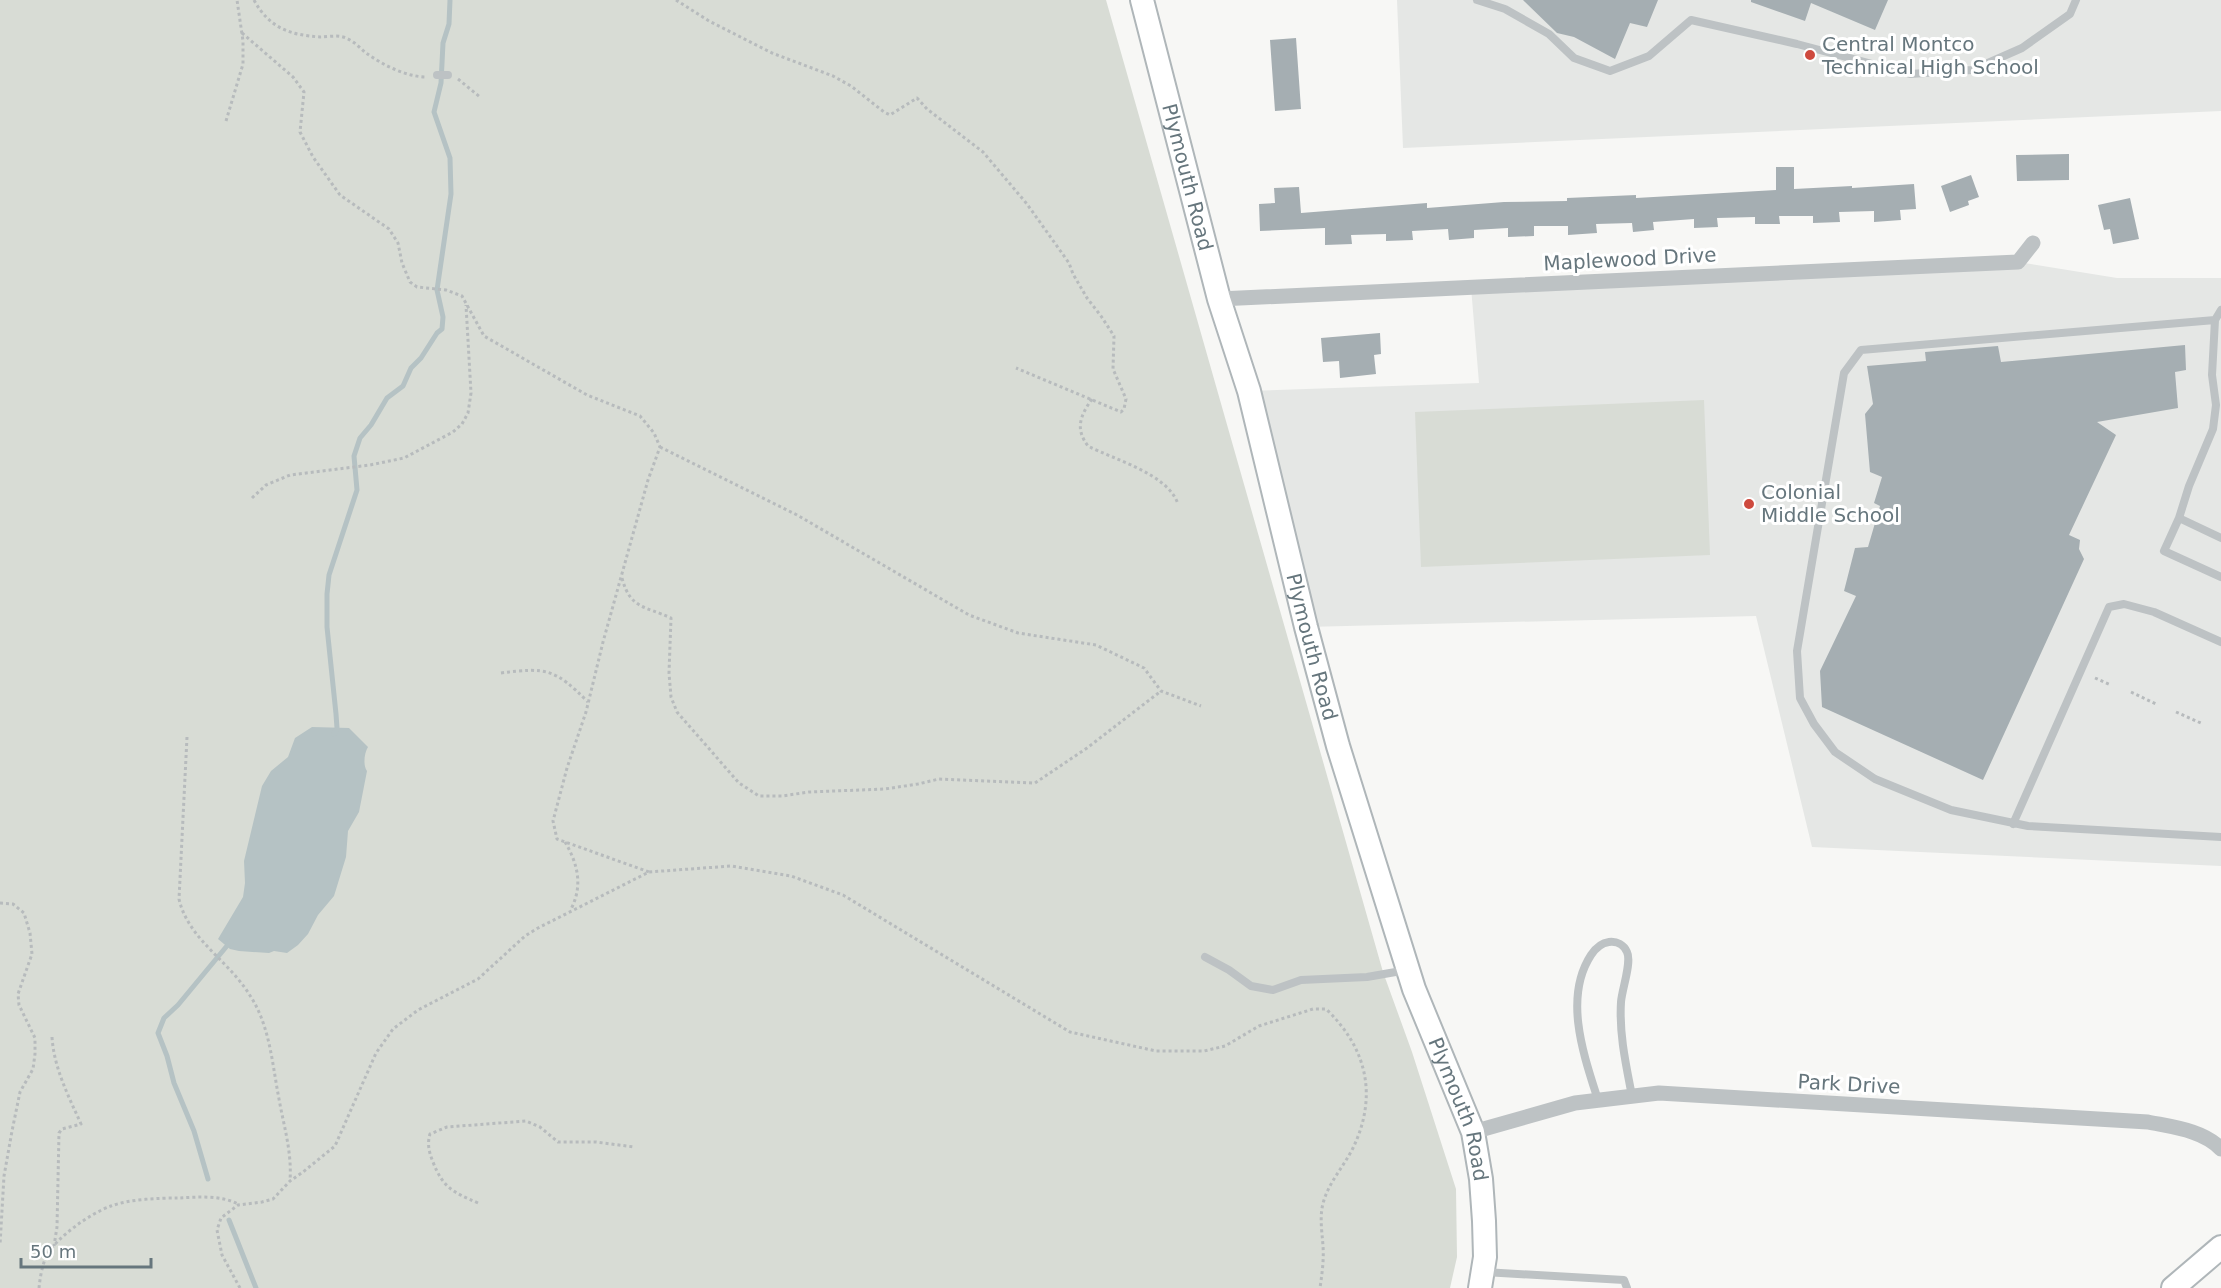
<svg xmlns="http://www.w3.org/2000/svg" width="2221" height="1288" font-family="'DejaVu Sans',sans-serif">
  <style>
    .built { fill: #e5e7e5 }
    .green { fill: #d8dcd5 }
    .water { fill: #b5c2c4 }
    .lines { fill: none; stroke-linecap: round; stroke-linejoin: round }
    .stream { stroke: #b5c2c4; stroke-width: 5 }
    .building { fill: #a5aeb2 }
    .secondary-casing { stroke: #afb6b9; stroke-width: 26 }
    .path { stroke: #b7bbbd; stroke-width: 3; stroke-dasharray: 3 3; stroke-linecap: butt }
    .lane { stroke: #bdc2c4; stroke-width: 8 }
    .street { stroke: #bdc2c4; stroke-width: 15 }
    .secondary { stroke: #fff; stroke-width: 22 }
    .poi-dot { fill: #ce4a3e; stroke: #fff; stroke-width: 2 }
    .labels { text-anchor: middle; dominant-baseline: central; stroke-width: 6; stroke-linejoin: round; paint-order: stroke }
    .poi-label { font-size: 20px; fill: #66767d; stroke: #fff; text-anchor: start }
    .street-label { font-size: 20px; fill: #66767d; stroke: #fff }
  </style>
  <rect width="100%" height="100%" fill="#f7f7f5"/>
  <!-- built -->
  <path class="built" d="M 1397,0 L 2221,0 L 2221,111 L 1403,148 Z
    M 2018,262 L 2117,278 L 2221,278 L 2221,866 L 1812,847 L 1756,616 L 1306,627 L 1249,391 L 1479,383 L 1471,287 Z"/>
  <!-- green -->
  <path class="green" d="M 0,0 L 1106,0 L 1383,972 L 1412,1052 L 1456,1189 L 1457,1257 L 1450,1288 L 0,1288 Z
    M 1704,400 L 1710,555 L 1421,567 L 1415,412 Z"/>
  <!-- water -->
  <path class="water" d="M 312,727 L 349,728 L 368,747 C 364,753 363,766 367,771 L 359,812 L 348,831 L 346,857 L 334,896 L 318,915 L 308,934 L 298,945 L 287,953 L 274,951 L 269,953 L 239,951 L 230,949 L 218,939 L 243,897 L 245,883 L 244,861 L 262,786 L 271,771 L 288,757 L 295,738 Z"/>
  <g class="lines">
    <!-- stream -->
    <path class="stream" d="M 334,734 L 337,728 L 336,714 L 327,627 L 327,594 L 329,575 L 357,490 L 354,456 L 360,438 L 371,425 L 387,398 L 403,386 L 411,368 L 421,358 L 437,333 L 442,329 L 443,317 L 437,290 L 451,194 L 450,158 L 434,112 L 441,83 L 443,43 L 449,24 L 450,0
      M 208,1179 L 194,1131 L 174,1083 L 167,1056 L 158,1033 L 164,1018 L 178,1005 L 231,941
      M 229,1220 L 256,1288"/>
  </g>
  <!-- building -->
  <path class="building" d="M 1523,0 L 1658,0 L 1647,27 L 1630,23 L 1615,59 L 1574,37 L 1557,33 Z
    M 1751,0 L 1888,0 L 1875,30 L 1811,3 L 1805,21 L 1751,2 Z
    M 1296,38 L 1301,109 L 1275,111 L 1270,40 Z
    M 2069,154 L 2069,180 L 2017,181 L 2016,155 Z
    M 1776,167 L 1794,167 L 1794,189 L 1852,186 L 1852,188 L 1914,184 L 1916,209 L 1900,210 L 1901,220 L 1874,222 L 1874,211 L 1839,212 L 1840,222 L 1813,223 L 1813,216 L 1779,216 L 1780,224 L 1755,224 L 1755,217 L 1717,218 L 1718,227 L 1694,228 L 1694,219 L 1653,222 L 1654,230 L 1633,232 L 1632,223 L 1596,224 L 1597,233 L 1568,235 L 1568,226 L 1534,226 L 1534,236 L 1508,237 L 1508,228 L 1474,230 L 1474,238 L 1449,240 L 1448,229 L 1412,231 L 1413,240 L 1386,241 L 1386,234 L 1351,235 L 1352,244 L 1325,245 L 1325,228 L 1260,231 L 1259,204 L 1275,203 L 1274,188 L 1299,187 L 1301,213 L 1427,203 L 1427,208 L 1504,202 L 1567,201 L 1567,198 L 1636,195 L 1636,198 L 1776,190 Z
    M 1971,175 L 1979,197 L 1968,201 L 1969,205 L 1950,212 L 1941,186 Z
    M 2130,198 L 2139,239 L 2113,244 L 2110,229 L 2104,230 L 2098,205 Z
    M 1380,333 L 1381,354 L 1374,355 L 1376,374 L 1340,378 L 1339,361 L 1323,362 L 1321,338 Z
    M 2185,345 L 2186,370 L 2175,372 L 2178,408 L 2097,422 L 2116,435 L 2069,535 L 2080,540 L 2079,549 L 2084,559 L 1983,780 L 1822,707 L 1820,671 L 1856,596 L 1844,591 L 1855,548 L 1868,547 L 1880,506 L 1874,503 L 1882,477 L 1870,472 L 1865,414 L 1873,404 L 1867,366 L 1926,361 L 1925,352 L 1998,346 L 2001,362 Z"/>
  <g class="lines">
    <!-- secondary casing -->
    <g class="secondary-casing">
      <g id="secondary">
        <path id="s1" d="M 1142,0 L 1219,299 L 1249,391 L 1306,627 L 1338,746 L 1414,989 L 1473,1132 L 1481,1179 L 1484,1221 L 1485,1257 L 1480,1288"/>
        <path d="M 2173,1288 L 2221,1247"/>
      </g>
    </g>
    <!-- path -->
    <path class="path" d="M 254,0 C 269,28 290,35 320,37 C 327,37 336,35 343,37 C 353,40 359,47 366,53 C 383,65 406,77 427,77
      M 676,0 L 709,21 L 772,53 L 833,76 L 851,86 L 884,112 L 890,115 L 917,98 L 927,109 L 983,152 L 1027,204 L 1069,263 L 1073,274 L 1087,298 L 1101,316 L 1114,336 L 1113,369 L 1126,399 L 1124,409 L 1121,412 L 1016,368
      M 242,33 L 293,77 L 304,92 L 300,132 L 313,157 L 340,195 L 389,229 L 398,243 L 402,263 L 410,282 L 417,287 L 446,290 L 462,296 L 484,336 L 587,395 L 640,416 L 654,433 L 660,447 L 648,480 L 603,642 L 586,712 L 567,768 L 553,821 L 557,839 L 649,872
      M 458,79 L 480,97
      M 226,121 L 243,64 L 243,41 L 237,0
      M 1092,399 C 1080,416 1075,429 1088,446 C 1115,460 1168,474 1178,504
      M 660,447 L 797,515 L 969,615 L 1018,633 L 1096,645 L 1144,668 L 1161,691 L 1201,706
      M 252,498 L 266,485 L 290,475 L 370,465 L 404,458 L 453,432 L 462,424 L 468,413 L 471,393 L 466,305
      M 622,578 C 630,609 645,606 671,618 L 669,673 L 671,697 L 677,712 L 739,783 L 759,796 L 782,796 L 809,792 L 885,789 L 918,784 L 939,779 L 1035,783 L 1087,748 L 1161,691
      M 501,673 C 547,667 555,669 588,702
      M 2095,678 L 2111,685
      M 2131,692 L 2158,705
      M 2176,712 L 2203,724
      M 187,737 L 179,899 C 188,939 228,960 249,994 C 270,1025 272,1063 279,1099 C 284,1127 292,1152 290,1181
      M 565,842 C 578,864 583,886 571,909
      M 0,903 L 13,904 L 24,913 L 30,933 L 32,954 L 18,994 L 19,1005 L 35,1038 L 35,1054 L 33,1069 L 20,1092 L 12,1131 L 4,1176 L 0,1245
      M 52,1037 C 54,1068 68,1095 81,1124 L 62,1129 L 59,1133 L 57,1227 L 54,1246
      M 478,1203 C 453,1192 443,1188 433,1162 C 429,1152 427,1144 430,1134 L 447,1127 L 526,1121 L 540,1127 L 558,1142 L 596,1142 L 634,1147
      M 39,1288 C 40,1278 42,1266 46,1257 C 55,1238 91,1213 111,1206 C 130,1199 159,1198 179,1198 C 198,1197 221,1195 238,1204
      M 240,1288 L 222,1255 L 217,1230 L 221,1218 L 238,1205 L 262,1202 L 273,1199 L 290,1181 L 303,1172 L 335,1146 L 376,1053 L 393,1029 L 418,1010 L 478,979 L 525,936 L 538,928 L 649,872 L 731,866 L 791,876 L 843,895 L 1070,1032 L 1156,1051 L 1204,1051 L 1225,1046 L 1259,1026 L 1313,1009 L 1326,1009 C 1367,1048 1378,1096 1353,1148 C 1344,1166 1330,1181 1324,1200 C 1319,1215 1322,1231 1323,1246 C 1324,1260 1322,1274 1320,1288"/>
    <!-- lane -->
    <path class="lane" d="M 1477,0 L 1505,9 L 1549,34 L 1574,58 L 1610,71 L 1649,56 L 1691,20 L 1797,44 L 1910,74 L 1972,70 L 2022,48 L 2070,14 L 2076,0
      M 437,75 L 448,75
      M 2221,310 L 2215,320 L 2212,375 L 2216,405 L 2213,429 L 2189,486 L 2179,518 L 2164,551 L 2221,577
      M 2215,320 L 1861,350 L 1844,373 L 1797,651 L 1800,698 L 1814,724 L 1835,752 L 1875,779 L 1951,810 L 2028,826 L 2221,837
      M 2179,518 L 2221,538
      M 2013,824 L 2109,607 L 2124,604 L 2154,612 L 2221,642
      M 1205,957 L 1229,970 L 1251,986 L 1273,990 L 1301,980 L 1367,977 L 1407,970
      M 1598,1100 C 1584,1056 1563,998 1591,955 C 1595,949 1601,943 1609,942 C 1617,941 1624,945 1627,952 C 1632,962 1622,989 1621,1002 C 1619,1034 1626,1065 1632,1096
      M 1484,1272 L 1624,1280 L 1627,1288"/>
    <!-- street -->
    <path class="street" d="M 1219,299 L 2018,262 L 2033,243
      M 1473,1132 L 1575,1103 L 1659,1093 L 2148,1122 C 2172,1127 2203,1130 2221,1149"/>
    <!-- secondary -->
    <use href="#secondary" class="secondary"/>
  </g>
  <!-- markers -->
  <g class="poi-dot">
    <circle cx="1810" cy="55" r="6"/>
    <circle cx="1749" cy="504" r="6"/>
  </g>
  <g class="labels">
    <!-- poi labels -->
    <g class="poi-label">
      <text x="1822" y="44">Central Montco<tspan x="1822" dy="23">Technical High School</tspan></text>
      <text x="1761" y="492">Colonial<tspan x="1761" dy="23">Middle School</tspan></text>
    </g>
    <!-- street labels -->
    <g class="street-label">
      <text stroke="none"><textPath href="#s1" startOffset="183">Plymouth Road</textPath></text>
      <text transform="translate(1630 259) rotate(-3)">Maplewood Drive</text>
      <text stroke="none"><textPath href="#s1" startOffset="669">Plymouth Road</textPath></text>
      <text transform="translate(1849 1084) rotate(3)">Park Drive</text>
      <text stroke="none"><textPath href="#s1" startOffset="1155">Plymouth Road</textPath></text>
    </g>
  </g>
  <!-- scale -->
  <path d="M21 1258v9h130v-9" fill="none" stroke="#66767d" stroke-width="3"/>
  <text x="30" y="1258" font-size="18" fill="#66767d" stroke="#ffffff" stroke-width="4.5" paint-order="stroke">50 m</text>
</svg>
